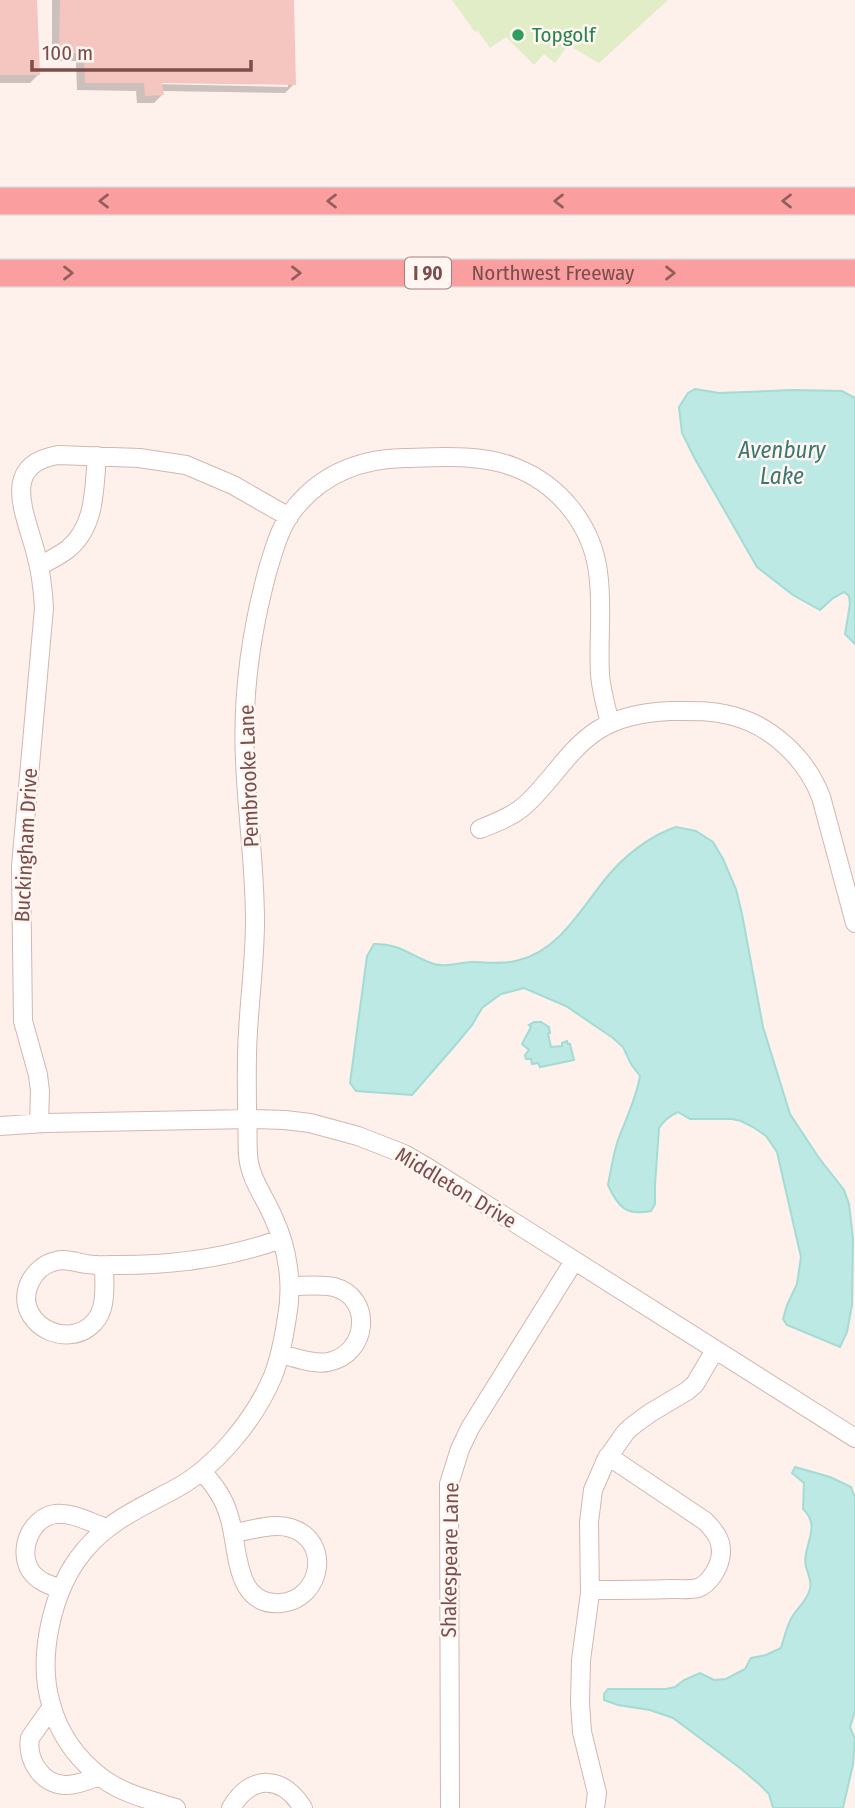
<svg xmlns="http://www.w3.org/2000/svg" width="855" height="1808" font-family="'Fira Sans Condensed',sans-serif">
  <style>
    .green { fill: #e1edc7 }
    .water { fill: #bce9e3; stroke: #a2dcd4; stroke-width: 2 }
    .shadow { fill: #0003; fill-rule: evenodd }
    .building { fill: #f5c6c0 }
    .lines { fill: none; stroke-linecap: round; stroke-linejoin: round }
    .minor-casing { stroke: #d4b6b1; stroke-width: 20 }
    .highway-casing { stroke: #dacdcd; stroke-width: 29 }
    .minor { stroke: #fff; stroke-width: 18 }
    .highway { stroke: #fa9ea0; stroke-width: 26 }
    .oneway { stroke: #945e5c }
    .leisure-dot { fill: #2e9e5b; stroke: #fff6f2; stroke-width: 2.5 }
    .labels { text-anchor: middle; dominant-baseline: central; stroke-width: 5; stroke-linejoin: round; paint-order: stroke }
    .shield { fill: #fff6f2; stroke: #a3807d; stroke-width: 2 }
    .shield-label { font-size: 19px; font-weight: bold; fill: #7b4e4b }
    .leisure-label { font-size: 21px; fill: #27864d; stroke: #fff6f2; text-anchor: start }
    .street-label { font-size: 21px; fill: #7b4e4b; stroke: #fff6f2 }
    .water-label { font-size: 23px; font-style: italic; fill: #3a7972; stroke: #fff6f2 }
  </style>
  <rect width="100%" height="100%" fill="#fef0ea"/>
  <!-- green -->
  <path class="green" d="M 452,0 L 668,0 L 599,63 L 568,45 L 555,63 L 544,54 L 534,65 L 506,37 L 490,48 L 478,31 L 475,32 Z"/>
  <!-- water -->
  <path class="water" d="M 695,389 L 719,393 L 792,390 L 842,391 L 855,398 L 855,644 L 845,634 L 850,604 L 849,596 L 844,592 L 833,598 L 820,610 L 793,595 L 757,567 L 695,459 L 682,433 L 679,407 L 688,393 Z
    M 676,827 L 696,831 L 713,842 L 723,859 L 736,889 L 742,914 L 763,1027 L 790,1114 L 819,1158 L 844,1190 L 849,1204 L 853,1239 L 852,1305 L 847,1332 L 840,1347 L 787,1325 L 783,1319 L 787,1305 L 797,1284 L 801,1257 L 777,1152 L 766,1136 L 753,1127 L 741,1121 L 732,1119 L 690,1119 L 678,1112 C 669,1116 664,1120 659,1128 L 655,1185 L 655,1204 L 651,1211 C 626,1216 618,1207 608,1185 C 611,1170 613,1155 618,1140 C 626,1119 636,1099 640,1076 L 631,1064 L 623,1047 L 613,1038 L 566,1006 L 524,988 L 501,994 L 482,1008 L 472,1025 L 458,1042 L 412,1095 L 356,1091 L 350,1083 L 367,956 L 374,944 C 400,943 412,957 434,964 C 448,968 459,962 472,962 C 487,962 504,965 519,960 C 560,950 582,907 607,877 C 624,856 651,835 676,827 Z
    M 534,1022 L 541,1022 L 549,1027 L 550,1033 L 548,1034 L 551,1047 L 562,1046 L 562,1043 L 567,1041 L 568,1044 L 570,1044 L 574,1060 L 540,1067 L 538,1063 L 532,1064 L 531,1059 L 526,1059 L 525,1055 L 529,1050 L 522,1044 L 531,1027 L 529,1025 Z
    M 795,1467 L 830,1477 L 851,1487 L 855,1498 L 855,1711 L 850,1727 L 855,1739 L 853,1764 L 843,1808 L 773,1808 L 769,1794 L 759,1784 L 740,1768 L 673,1718 L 650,1710 L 618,1705 L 604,1700 L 604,1694 L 608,1689 L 666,1689 L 675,1687 L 684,1680 L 700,1673 L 714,1680 L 726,1679 L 745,1669 L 751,1658 L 766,1655 L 781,1648 C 784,1639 787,1625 792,1617 C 798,1607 807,1601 810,1589 C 812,1581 808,1574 806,1567 C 801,1547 823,1527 803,1509 L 804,1483 L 792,1473 Z"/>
  <!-- shadow -->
  <path class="shadow" d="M 0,0 L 36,0 L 38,75 L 30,83 L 0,83 Z
    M 52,0 L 292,0 L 294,84 L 285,93 L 162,91 L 162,95 L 154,103 L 137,103 L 136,91 L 77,90 L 76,61 L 52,61 ZM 154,81 L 288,83 L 288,87 L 154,84 Z"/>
  <!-- building -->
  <path class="building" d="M 0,0 L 37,0 L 40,75 L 0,75 Z
    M 60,0 L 294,0 L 296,85 L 162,83 L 164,95 L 145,96 L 144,83 L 85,83 L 84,53 L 59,53 Z"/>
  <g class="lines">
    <!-- minor casing -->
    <g class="minor-casing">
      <path id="minor" d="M 39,566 C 49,561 59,556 68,549 C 96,526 94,488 97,456
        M 480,829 C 495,823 511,817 523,807 C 551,783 567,750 598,730 C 619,717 645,712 670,711 C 690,711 709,710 729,715 C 770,724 806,758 821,797 L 855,923
        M 39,1123 L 40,1091 L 38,1075 L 23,1021 L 21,866 L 44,608 C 43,590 41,572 36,554 C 25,512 0,465 58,455 L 139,458 L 186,465 L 233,485 L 289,517
        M 0,1126 L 45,1123 L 250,1119 L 285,1120 L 310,1123 L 358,1136 L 404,1154 L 425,1166 L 855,1438
        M 104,1265 C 104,1279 106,1295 102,1308 C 92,1341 49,1343 31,1315 C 18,1294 33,1266 56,1261 C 66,1258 77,1263 87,1264 C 98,1266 109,1265 119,1265 C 176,1265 228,1258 281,1239
        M 280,1354 C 294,1357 313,1365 328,1362 C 369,1354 373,1297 334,1287 C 320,1284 304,1286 290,1286
        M 202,1471 C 214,1485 224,1498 229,1516 C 239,1546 233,1607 281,1603 C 322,1599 332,1541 291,1528 C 274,1522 250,1531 233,1533
        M 61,1589 C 49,1585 37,1581 30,1570 C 18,1549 31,1518 55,1514 C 73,1512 91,1523 107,1528
        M 590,1590 C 617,1590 644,1590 671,1589 C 679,1589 690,1590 698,1588 C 709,1584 718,1569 720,1559 C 724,1543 716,1532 705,1521 L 608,1456
        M 51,1708 L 30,1738 C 26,1760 43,1786 67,1785 C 78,1785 89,1780 99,1776
        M 176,1808 C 151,1800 123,1794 102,1778 C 77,1759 59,1734 51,1704 C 37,1657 52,1589 84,1551 C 108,1521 142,1507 175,1489 C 216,1467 255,1419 273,1376 C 280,1358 284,1337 287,1317 C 293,1285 288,1249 274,1219 C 265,1197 249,1178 248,1154 C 247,1140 248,1126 247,1113 C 247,1086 246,1059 248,1032 C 250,995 255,958 255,921 C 255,867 247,813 245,760 C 242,696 251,631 268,569 C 274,550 279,530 291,513 C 319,475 358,459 404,458 C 440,457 481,454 514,467 C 559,484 592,525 598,572 C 603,606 598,640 600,674 C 601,690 606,707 610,723
        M 231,1808 C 251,1774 282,1775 303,1808
        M 450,1808 L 449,1484 L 460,1449 L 470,1428 L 574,1261
        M 595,1808 L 597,1793 L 582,1732 L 580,1703 L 581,1660 L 590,1593 L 589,1522 L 593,1490 L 606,1460 L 625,1433 L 631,1427 L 650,1413 L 687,1391 L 695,1384 L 715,1350"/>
    </g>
    <!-- highway casing -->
    <g class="highway-casing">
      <g id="highway">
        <path d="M 0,201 L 855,201"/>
        <path id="s1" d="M 0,273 L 855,273"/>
      </g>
    </g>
    <!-- minor -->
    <use href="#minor" class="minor"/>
    <!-- highway -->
    <use href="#highway" class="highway"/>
  </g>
  <!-- one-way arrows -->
  <defs><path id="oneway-chevron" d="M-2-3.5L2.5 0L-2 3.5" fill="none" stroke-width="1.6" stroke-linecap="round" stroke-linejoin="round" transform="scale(1.75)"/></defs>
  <g class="oneway">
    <use href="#oneway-chevron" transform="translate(104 201) rotate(180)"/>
    <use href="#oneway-chevron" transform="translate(332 201) rotate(180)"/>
    <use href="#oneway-chevron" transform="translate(559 201) rotate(180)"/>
    <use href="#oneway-chevron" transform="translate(787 201) rotate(180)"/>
    <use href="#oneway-chevron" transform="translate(68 273)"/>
    <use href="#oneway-chevron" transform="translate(296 273)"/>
    <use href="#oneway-chevron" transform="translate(670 273)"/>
  </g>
  <!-- markers -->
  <circle class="leisure-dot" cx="518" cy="35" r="7"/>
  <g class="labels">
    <!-- shield labels -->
    <rect class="shield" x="405" y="257.5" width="46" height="31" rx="5"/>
    <g class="shield-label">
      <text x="428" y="273">I 90</text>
    </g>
    <!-- leisure labels -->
    <g class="leisure-label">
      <text x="532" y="35">Topgolf</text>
    </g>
    <!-- street labels -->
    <g class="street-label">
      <text stroke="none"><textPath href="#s1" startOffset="553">Northwest Freeway</textPath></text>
      <text transform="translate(249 776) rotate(-92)">Pembrooke Lane</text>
      <text transform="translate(26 845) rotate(-87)">Buckingham Drive</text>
      <text transform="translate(456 1188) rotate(31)">Middleton Drive</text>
      <text transform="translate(450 1560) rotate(-89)">Shakespeare Lane</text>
    </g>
    <!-- water labels -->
    <g class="water-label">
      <text x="782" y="450">Avenbury<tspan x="782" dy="26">Lake</tspan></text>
    </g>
  </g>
  <!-- scale -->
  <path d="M32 60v10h219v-10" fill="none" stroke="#7b4e4b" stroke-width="3.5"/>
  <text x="42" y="60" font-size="21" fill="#7b4e4b" stroke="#fff6f2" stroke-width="5" paint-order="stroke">100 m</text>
</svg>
